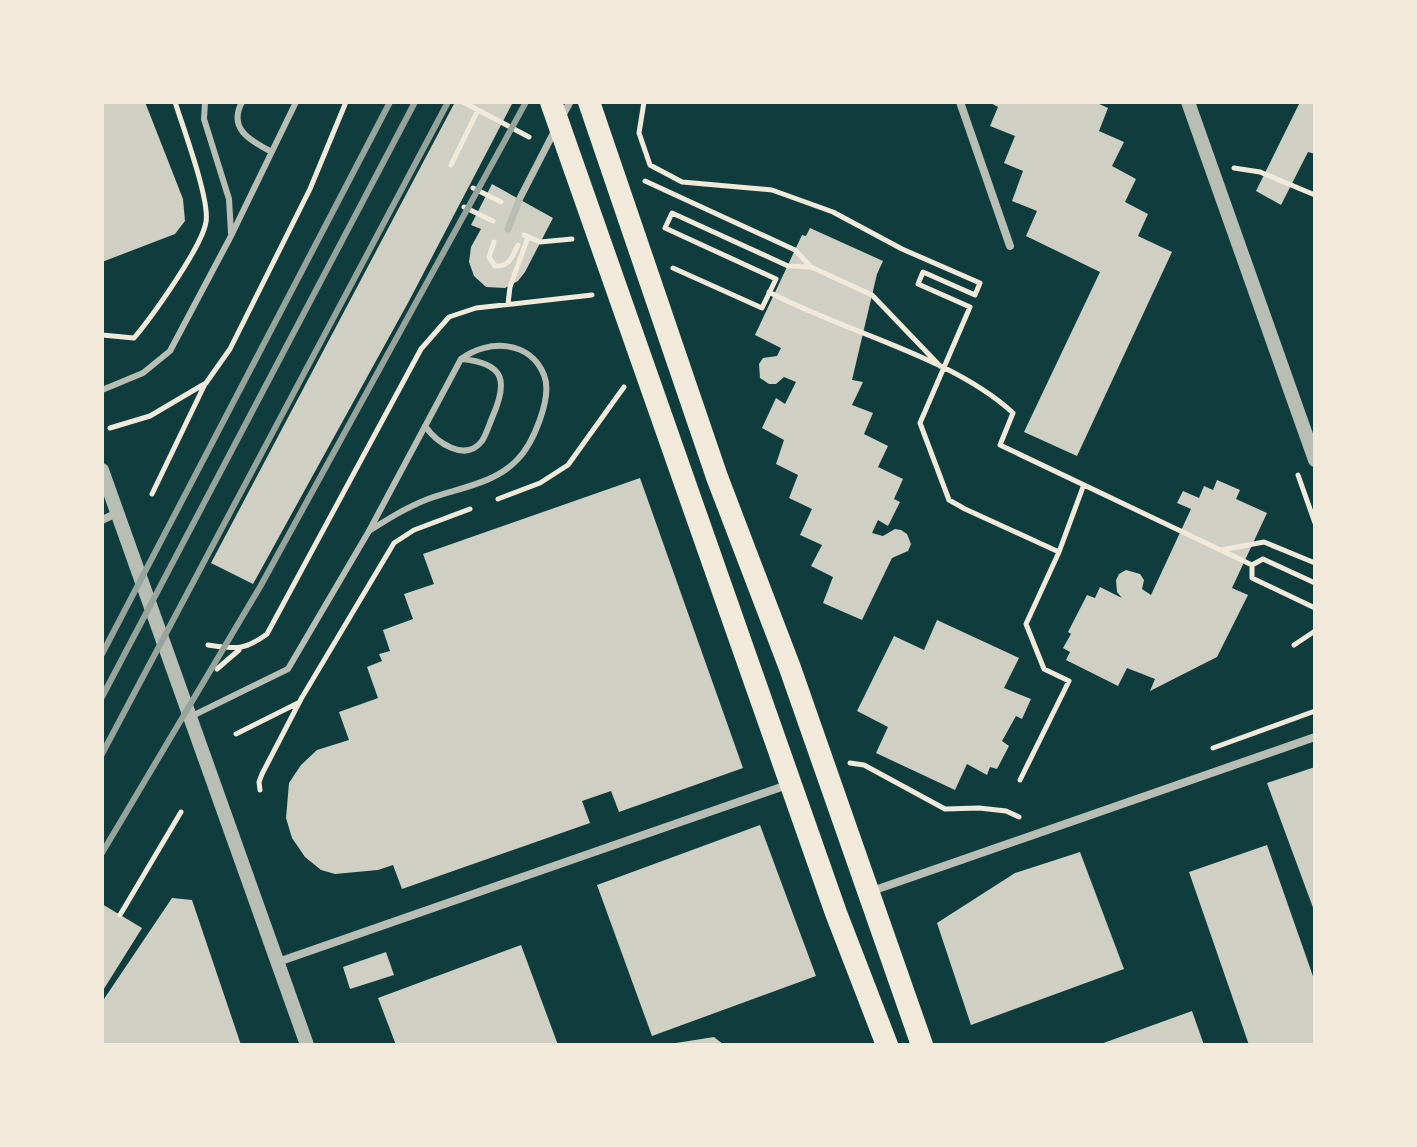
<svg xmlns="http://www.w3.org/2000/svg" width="1417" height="1147" font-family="'Titillium Web',sans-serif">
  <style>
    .building { fill: #cfcfc3 }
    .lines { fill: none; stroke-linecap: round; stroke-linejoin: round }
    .path { stroke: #f1e9da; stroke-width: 5 }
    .service { stroke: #b8beb3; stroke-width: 6 }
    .pedestrian { stroke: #b8beb3; stroke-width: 7 }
    .minor { stroke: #b8beb3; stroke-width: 8 }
    .tertiary { stroke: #b8beb3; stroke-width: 14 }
    .trunk { stroke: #f1e9da; stroke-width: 22 }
    .rail { stroke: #97a49c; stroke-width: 6 }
  </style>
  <rect width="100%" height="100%" fill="#0f3d3e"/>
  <!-- building -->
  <path class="building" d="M 102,102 L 145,102 L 183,199 L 185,221 L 175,234 L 102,262 Z
    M 455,102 L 513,102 L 409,301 L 253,584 L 211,563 Z
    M 989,102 L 1095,102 L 1108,108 L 1099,131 L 1124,142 L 1112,166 L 1136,179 L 1125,202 L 1148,214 L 1138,236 L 1172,252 L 1077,456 L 1024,432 L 1100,272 L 1026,236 L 1037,211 L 1012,201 L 1023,171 L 1004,163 L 1015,136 L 990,126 L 998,107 Z
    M 1300,102 L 1315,102 L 1315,154 L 1308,152 L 1281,205 L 1256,191 Z
    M 492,184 L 553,218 L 525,272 L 518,281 L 505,288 L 486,287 L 474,276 L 469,262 L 471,247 L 481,229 L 471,225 Z
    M 810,228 L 883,261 L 877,274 L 852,380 L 863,382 L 852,405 L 873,413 L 864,434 L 888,446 L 878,467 L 903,479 L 894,499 L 900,502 L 888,526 L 878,520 L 872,533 L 883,536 L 895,529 L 901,530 L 907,534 L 911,544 L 908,551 L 892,558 L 862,620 L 823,603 L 833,577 L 811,566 L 822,545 L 800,535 L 812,509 L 789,498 L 798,475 L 776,464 L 784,440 L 762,428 L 776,398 L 785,404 L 796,382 L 784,377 L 776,384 L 769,384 L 760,378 L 759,364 L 763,358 L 777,356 L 781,348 L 755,335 L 802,235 L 806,236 Z
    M 640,478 L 743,768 L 619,812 L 611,791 L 582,801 L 590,823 L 402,889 L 393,865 L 378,870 L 335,874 L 321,870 L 305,857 L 292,838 L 286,818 L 289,783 L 301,765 L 317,750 L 349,740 L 339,712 L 378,698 L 367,667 L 382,661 L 379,654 L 390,651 L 383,630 L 413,619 L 404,594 L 434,584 L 423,554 Z
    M 1217,480 L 1240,490 L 1236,499 L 1267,513 L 1232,588 L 1248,595 L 1217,657 L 1150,691 L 1155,679 L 1127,668 L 1118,686 L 1066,660 L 1070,652 L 1063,648 L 1071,634 L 1068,632 L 1087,595 L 1095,598 L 1100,587 L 1122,598 L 1117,592 L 1116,580 L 1119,574 L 1126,570 L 1140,574 L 1144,580 L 1142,589 L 1151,595 L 1191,509 L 1177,503 L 1183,491 L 1199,498 L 1204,486 L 1213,490 Z
    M 937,620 L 1019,658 L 1004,688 L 1031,699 L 1022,719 L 1016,716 L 1002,741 L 1009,746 L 997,769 L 990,767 L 987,775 L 967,764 L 955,790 L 876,753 L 888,727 L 857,711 L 894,636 L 924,650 Z
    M 1315,767 L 1315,913 L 1267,783 Z
    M 760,825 L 816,976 L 652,1036 L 597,885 Z
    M 1267,845 L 1315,982 L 1315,1045 L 1249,1045 L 1189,872 Z
    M 1080,852 L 1124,969 L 971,1025 L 937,923 L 1015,873 Z
    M 172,898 L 192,900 L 241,1045 L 102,1045 L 102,1002 Z
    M 102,904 L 142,928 L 102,992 Z
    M 521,945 L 558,1045 L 396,1045 L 378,998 Z
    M 386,952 L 394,975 L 350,989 L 343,967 Z
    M 1192,1011 L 1204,1045 L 1098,1045 Z
    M 714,1037 L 724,1045 L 676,1045 L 676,1043 Z"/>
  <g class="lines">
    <!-- path -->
    <path class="path" d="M 463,102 L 529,137
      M 644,102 L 639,133 L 650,165 L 682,182 L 772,190 L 833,212 L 902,249 L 980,283 L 975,295 L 923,272 L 918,284 L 970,307 L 920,423 L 949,500 L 965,509 L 1059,552 L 1026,624 L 1044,669 L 1069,681 L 1020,780
      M 451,165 L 478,110
      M 1234,168 L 1260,172 L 1315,195
      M 645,181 L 795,250 L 811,267 L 872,295 L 940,366
      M 473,188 L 501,202
      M 464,207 L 493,221
      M 665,228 L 776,279 L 762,308 L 673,268
      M 665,228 L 672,213 L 788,266 L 811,267
      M 524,235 L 540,242 L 572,239
      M 494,242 L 489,257 L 495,266 C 510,267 512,256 518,245
      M 769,292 C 844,332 951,356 1013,413 L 1000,445 L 1252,565 L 1263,559 L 1315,583
      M 508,304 L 510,287 L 528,237
      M 102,335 L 134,338 C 151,318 202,247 206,222 C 210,200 183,127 175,102
      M 110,428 L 150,416 L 206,383 L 230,349 L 310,189 L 346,102
      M 1298,475 L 1315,523
      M 152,494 L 205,384
      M 498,499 L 540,483 L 568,465 L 624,387
      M 1221,550 L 1264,542 L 1315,563
      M 1059,552 L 1083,487
      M 1252,565 L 1252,578 L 1315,608
      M 208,645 C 236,649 244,651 267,634 L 421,349 L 449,317 L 476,308 L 592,295
      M 1294,645 L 1315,631
      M 217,669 L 239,650
      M 236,734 L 298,703
      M 1213,748 L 1315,711
      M 850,763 L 864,765 L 945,809 L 979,808 L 1006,811 L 1019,817
      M 260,790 L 259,782 L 262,774 L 301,699 L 394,543 L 414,530 L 470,509
      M 120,915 L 181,812"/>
    <!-- service -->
    <path class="service" d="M 205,102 L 204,119 L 229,199 L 231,233
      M 242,102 C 228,128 249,140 270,151
      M 102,390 L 143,373 L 170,351 L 231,236 L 296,102
      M 425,426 C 436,442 465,463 482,441 C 486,435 489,425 492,418 C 508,382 506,363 461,359
      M 190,717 L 288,669 L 369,531 L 461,359 C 488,339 530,340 544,375 C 553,397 533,444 517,460 C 494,484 458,488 428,499 C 407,507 388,519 369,531"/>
    <!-- pedestrian -->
    <path class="pedestrian" d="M 563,115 L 570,102
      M 508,229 L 520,198 L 555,130"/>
    <!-- minor -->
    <path class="minor" d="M 960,102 L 1010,246
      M 102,520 L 117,513
      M 872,891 L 1315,737
      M 278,962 L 790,784"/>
    <!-- tertiary -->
    <path class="tertiary" d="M 1188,102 L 1315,460
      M 102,470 L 307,1045"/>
    <!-- trunk -->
    <path class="trunk" d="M 551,102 L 836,913 L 887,1045
      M 589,102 L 717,477 L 790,668 L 922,1045"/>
    <!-- rail -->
    <path class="rail" d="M 102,654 L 390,102
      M 102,697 L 415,102
      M 102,754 L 448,102
      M 102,853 L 260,587 L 526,102"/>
  </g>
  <!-- border -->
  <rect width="1417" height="1147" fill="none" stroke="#f1e9da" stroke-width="208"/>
</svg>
